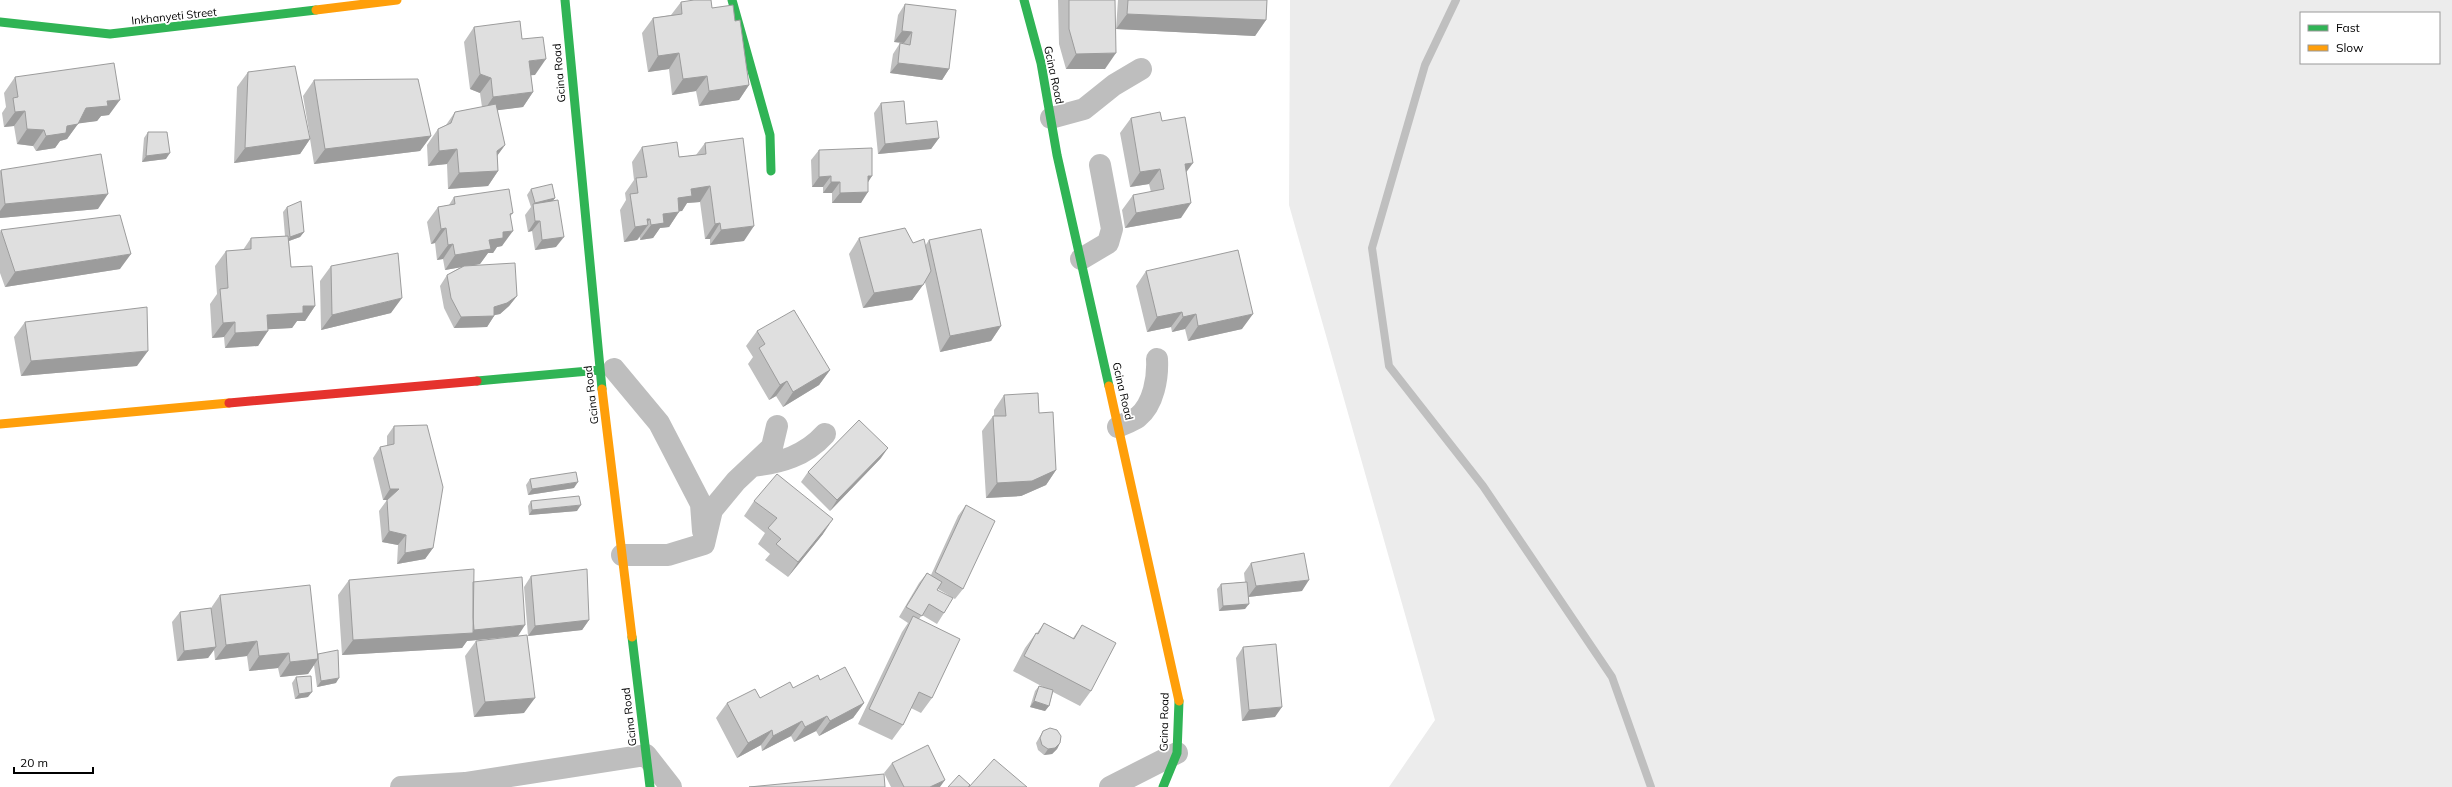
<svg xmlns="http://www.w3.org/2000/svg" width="2452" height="787" font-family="Mulish,sans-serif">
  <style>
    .green { fill: #ececec; fill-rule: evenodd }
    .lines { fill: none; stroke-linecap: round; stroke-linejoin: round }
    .stream { stroke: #bfbfbf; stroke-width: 8 }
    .street { stroke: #bebebe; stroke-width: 22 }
    .fast { stroke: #30b455; stroke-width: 9 }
    .slow { stroke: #ff9f0a; stroke-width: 9 }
    .jam { stroke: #e5322d; stroke-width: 9 }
    .wall { fill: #c0c0c0 }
    .shaded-wall { fill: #9c9c9c }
    .building { fill: #dfdfdf; stroke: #9c9c9c }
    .labels { text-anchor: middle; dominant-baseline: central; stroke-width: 3.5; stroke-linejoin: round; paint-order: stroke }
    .street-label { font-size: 11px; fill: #000; stroke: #fff }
  </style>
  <rect width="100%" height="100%" fill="#fff"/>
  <!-- green -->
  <path class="green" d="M 1290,0 L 2452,0 L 2452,787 L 1389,787 L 1435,720 L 1289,205 ZM 2301,13 L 2439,13 L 2439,63 L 2301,63 Z"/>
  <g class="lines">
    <!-- stream -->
    <path class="stream" d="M 1456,0 L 1425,65 L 1372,248 L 1389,366 L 1483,486 L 1612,677 L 1651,787"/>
    <!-- street -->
    <path class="street" d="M 1051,118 L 1084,109 L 1114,85 L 1141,69
      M 1081,259 L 1108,243 L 1112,229 L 1100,165
      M 614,369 L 659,423 L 701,504 L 703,531
      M 1118,427 C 1124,424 1132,421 1138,417 C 1154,404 1158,377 1157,359
      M 752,466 C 781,463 805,456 825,434
      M 622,555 L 668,555 L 704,544 L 712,510 L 736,481 L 772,447 L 777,426
      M 401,787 L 465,783 L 646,755 L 671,787
      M 1110,787 L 1177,753"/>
    <!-- fast -->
    <path class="fast" d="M 565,0 L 602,389
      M 732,0 L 770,135 L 771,171
      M 1024,0 L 1041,63 L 1057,155 L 1109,386
      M 0,22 L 110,34 L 316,10
      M 477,381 L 600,370
      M 632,637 L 650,787
      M 1163,787 L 1177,753 L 1179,701"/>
    <!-- slow -->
    <path class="slow" d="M 316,10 L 397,0
      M 1109,386 L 1179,701
      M 602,389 L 632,637
      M 0,424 L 229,403"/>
    <!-- jam -->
    <path class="jam" d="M 229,403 L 477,381"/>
  </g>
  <!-- wall -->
  <path class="wall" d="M 1058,0 L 1115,0 L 1105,69 L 1066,69 L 1059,44 Z
    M 1118,0 L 1267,0 L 1266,20 L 1255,36 L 1116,29 Z
    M 681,2 L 712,8 L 735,21 L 749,85 L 739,100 L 699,106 L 696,91 L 672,95 L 669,69 L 648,72 L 642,33 L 653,18 L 671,15 Z
    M 905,4 L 949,69 L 942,80 L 890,73 L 893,54 L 900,43 L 904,44 L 904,43 L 894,42 L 898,15 Z
    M 474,27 L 522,39 L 535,75 L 531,75 L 533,92 L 523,107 L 497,110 L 505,145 L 497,156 L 498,171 L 488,186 L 448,189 L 447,164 L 428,166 L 427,145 L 438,129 L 446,125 L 455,112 L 482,107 L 480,93 L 470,89 L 464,42 Z
    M 248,72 L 310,137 L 303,96 L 314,80 L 431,136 L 420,151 L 314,164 L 310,139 L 300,154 L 234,163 L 237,87 Z
    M 15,77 L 109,115 L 101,116 L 97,121 L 78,123 L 67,139 L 60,141 L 55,148 L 36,151 L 33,146 L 17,144 L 14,126 L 4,127 L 2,113 L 6,107 L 4,93 Z
    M 881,103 L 906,124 L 939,138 L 931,149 L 878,154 L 874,113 Z
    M 1131,118 L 1162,121 L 1186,172 L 1181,218 L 1125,228 L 1122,210 L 1133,195 L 1151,192 L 1149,184 L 1130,187 L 1120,133 Z
    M 148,132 L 166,159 L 142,162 L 144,138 Z
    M 705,143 L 744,241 L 710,245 L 710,239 L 705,239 L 700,202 L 687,203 L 682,211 L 679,211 L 669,227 L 660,228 L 653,238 L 640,240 L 640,237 L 637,240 L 624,242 L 620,210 L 626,200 L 625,193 L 634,180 L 632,162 L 642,147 L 679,157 L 696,155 Z
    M 819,150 L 868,182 L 861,203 L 832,203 L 832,193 L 823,193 L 823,187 L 812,187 L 811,160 Z
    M 1,170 L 98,209 L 0,218 L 0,171 Z
    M 531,189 L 555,198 L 553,201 L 556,247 L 535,250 L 532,231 L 528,232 L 525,215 L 531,207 L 527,195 Z
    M 454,197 L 513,213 L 510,217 L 502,246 L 497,247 L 493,253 L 488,253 L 480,264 L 476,265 L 517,296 L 509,306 L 500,314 L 494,315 L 494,316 L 487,327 L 454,328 L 444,308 L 440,286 L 447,275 L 461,267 L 445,270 L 443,259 L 437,260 L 435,243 L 431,244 L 427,222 L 438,207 L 449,205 Z
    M 287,207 L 304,232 L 300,237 L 289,241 L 291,267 L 315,306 L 305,321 L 297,321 L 292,328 L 268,329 L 258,346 L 225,348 L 224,337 L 212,338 L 210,304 L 217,294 L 215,266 L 226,251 L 243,250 L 251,238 L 285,236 L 283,212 Z
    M 1,230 L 120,269 L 5,287 L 0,273 L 0,232 Z
    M 859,238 L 913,243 L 925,246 L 929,240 L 1001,326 L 991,341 L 940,352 L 925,282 L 912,300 L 863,308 L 849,254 Z
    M 331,266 L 391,313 L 321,330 L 320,281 Z
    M 1146,271 L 1242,329 L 1188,341 L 1185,329 L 1172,332 L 1171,327 L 1147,332 L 1136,286 Z
    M 25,322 L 137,366 L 21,376 L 14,337 Z
    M 757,331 L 830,370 L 819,385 L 783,407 L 776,396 L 769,400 L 748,364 L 753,357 L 746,346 Z
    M 1004,395 L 1039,413 L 1056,470 L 1046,485 L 1021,496 L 986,498 L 982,431 L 993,416 L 994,416 L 994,410 Z
    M 394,426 L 433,548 L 425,559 L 397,564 L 398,545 L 382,542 L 379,511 L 387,500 L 383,500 L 373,458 L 380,447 L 387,446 L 387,436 Z
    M 881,458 L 830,511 L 801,482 L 808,472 Z
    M 530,479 L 574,488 L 528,495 L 526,485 Z
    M 531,501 L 577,511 L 529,515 L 528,506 Z
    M 754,501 L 823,534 L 788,577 L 765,560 L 770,554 L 758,544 L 765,533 L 744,516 Z
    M 966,505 L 963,589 L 955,599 L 938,589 L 937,590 L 944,613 L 937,624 L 922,615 L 919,619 L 932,698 L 921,713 L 911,708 L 903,725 L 892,740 L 858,724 L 902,632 L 908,623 L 899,617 L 919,583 L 927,573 L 931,575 L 958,516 Z
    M 1251,563 L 1302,591 L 1248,597 L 1245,609 L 1219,611 L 1217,589 L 1221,584 L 1245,582 L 1244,573 Z
    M 531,576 L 589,620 L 582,630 L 528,636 L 524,587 Z
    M 349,580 L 473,582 L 518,636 L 467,641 L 462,648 L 342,655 L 338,595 Z
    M 220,595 L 318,654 L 336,683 L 317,687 L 314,665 L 308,674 L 280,677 L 278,668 L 249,671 L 247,656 L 215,660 L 214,650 L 208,658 L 177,661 L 172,622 L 180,612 L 211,608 Z
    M 1044,623 L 1073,638 L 1082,625 L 1091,691 L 1080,706 L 1053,692 L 1049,706 L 1045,711 L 1030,707 L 1035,691 L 1039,686 L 1045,688 L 1013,671 L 1025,648 L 1036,633 L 1037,633 Z
    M 476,641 L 524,713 L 474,717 L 465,656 Z
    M 1243,647 L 1275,717 L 1242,721 L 1236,658 Z
    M 296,677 L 308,697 L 295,699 L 292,683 Z
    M 820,680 L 864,703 L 853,718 L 819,736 L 816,731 L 794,742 L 791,736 L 762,751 L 761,745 L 737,758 L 716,718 L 727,703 L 760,698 Z
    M 1043,731 L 1060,743 L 1057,749 L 1052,754 L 1044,755 L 1038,750 L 1036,743 Z
    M 892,763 L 940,787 L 891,787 L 884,773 Z"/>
  <!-- shaded-wall -->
  <path class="shaded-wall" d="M 1127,14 L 1266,20 L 1255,36 L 1116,29 Z
    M 902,31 L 912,32 L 904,43 L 894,42 Z
    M 679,53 L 669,69 L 648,72 L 658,56 Z
    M 1116,53 L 1105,69 L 1066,69 L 1076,54 Z
    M 546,59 L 535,75 L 519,76 L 529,61 Z
    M 898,63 L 949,69 L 942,80 L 890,73 Z
    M 480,74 L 491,78 L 480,93 L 470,89 Z
    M 707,76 L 696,91 L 672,95 L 683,79 Z
    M 749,85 L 739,100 L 699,106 L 709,91 Z
    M 533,92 L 523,107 L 483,112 L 493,97 Z
    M 120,100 L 109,115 L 101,116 L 97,121 L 75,124 L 86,108 L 107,101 Z
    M 25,111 L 14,126 L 4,127 L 15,112 Z
    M 78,124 L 67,139 L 60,141 L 55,148 L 36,151 L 46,136 L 67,126 Z
    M 27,129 L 44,130 L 33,146 L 17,144 Z
    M 431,136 L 420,151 L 314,164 L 325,149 Z
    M 939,138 L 931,149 L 878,154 L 885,144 Z
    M 310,139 L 300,154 L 234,163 L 245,148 Z
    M 505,145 L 494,160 L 497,151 Z
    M 457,149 L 447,164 L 428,166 L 439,151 Z
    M 170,153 L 166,159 L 142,162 L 146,156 Z
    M 1193,163 L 1182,178 L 1185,164 Z
    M 1160,169 L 1149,184 L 1130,187 L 1140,172 Z
    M 498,171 L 488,186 L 448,189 L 459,173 Z
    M 831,176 L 823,187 L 812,187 L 819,177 Z
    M 868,176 L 872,176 L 865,187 Z
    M 831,182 L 840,182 L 832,193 L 823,193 Z
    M 710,186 L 700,202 L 687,203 L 682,211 L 667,213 L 678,198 L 691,189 Z
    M 868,192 L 861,203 L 832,203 L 840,193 Z
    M 108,194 L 98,209 L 0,218 L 0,211 L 5,204 Z
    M 555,198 L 551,203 L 533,205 L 535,203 Z
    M 1191,203 L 1181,218 L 1125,228 L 1136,213 Z
    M 679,212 L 669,227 L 660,228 L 653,238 L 640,240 L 651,225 L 663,214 Z
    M 647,219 L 650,219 L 645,225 L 648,225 L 637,240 L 624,242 L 635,227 Z
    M 535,221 L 540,221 L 532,231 L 528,232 Z
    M 720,223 L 710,239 L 705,239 L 715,224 Z
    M 754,226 L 744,241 L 710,245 L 721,230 Z
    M 446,228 L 435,243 L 431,244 L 441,229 Z
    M 513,231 L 502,246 L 497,247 L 493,253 L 488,253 L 480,264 L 445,270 L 455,255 L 489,240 L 503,232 Z
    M 304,232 L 300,237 L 286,242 L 290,237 Z
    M 564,237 L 556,247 L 535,250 L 542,240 Z
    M 453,244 L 443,259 L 437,260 L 448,245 Z
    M 131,254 L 120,269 L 5,287 L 15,272 Z
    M 923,285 L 912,300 L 863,308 L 874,293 Z
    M 517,296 L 509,306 L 500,314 L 490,316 L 494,316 L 487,327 L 454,328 L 461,317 L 494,307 Z
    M 402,298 L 391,313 L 321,330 L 332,315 Z
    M 303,306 L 315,306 L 305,321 L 297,321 L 292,328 L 256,330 L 267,315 Z
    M 1182,312 L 1171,327 L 1147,332 L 1157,317 Z
    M 1196,314 L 1185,329 L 1172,332 L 1183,317 Z
    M 1253,314 L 1242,329 L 1188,341 L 1198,326 Z
    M 235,322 L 224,337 L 212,338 L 223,323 Z
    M 1001,326 L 991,341 L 940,352 L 950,336 Z
    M 268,331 L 258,346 L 225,348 L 235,333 Z
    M 148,351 L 137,366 L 21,376 L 31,361 Z
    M 830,370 L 819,385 L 783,407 L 793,392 Z
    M 787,381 L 776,396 L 769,400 L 780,385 Z
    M 888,448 L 881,458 L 830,511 L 837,500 Z
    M 1056,470 L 1046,485 L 1021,496 L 986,498 L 997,483 Z
    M 578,482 L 574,488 L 528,495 L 532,489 Z
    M 390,489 L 399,489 L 391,500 L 383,500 Z
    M 581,505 L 577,511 L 529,515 L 532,510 Z
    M 833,519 L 823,534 L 788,577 L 798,562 Z
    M 389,531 L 406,535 L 398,545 L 382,542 Z
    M 433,548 L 425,559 L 397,564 L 405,553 Z
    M 1309,580 L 1302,591 L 1248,597 L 1256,586 Z
    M 1249,604 L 1245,609 L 1219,611 L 1223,606 Z
    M 589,620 L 582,630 L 528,636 L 535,626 Z
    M 525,625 L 518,636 L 467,641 L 462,648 L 342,655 L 353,640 L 472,633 L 474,630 Z
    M 257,641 L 247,656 L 215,660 L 226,645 Z
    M 216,647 L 208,658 L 177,661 L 184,651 Z
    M 289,653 L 278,668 L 249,671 L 259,656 Z
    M 318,659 L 308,674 L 280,677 L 290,662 Z
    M 339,678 L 336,683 L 317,687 L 321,681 Z
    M 312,692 L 308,697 L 295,699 L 299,694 Z
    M 535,698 L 524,713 L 474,717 L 485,702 Z
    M 1034,701 L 1049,706 L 1045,711 L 1030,707 Z
    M 864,703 L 853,718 L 819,736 L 830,721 Z
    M 1282,707 L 1275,717 L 1242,721 L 1249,710 Z
    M 827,716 L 816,731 L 794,742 L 805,727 Z
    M 802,721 L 791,736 L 762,751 L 773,736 Z
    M 772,730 L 761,745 L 737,758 L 748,743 Z
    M 1060,743 L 1057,749 L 1052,754 L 1044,755 L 1048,749 Z
    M 945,780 L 940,787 L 930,787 Z"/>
  <!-- building -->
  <path class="building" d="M 694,0 L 711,0 L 712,8 L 733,5 L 735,21 L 740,20 L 749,85 L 709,91 L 707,76 L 683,79 L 679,53 L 658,56 L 653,18 L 682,14 L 681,2 Z
    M 1069,0 L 1115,0 L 1116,53 L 1076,54 L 1069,29 Z
    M 1128,0 L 1267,0 L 1266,20 L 1127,14 Z
    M 905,4 L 956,10 L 949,69 L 898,63 L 900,43 L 910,45 L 912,32 L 902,31 Z
    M 520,21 L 522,39 L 543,37 L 546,59 L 529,61 L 533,92 L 493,97 L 491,78 L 480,74 L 474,27 Z
    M 114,63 L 120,100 L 107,101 L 108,106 L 86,108 L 78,124 L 67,126 L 66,133 L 46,136 L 44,130 L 27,129 L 25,111 L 15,112 L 13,98 L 18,97 L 15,77 Z
    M 295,66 L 310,139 L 245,148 L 248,72 Z
    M 418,79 L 431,136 L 325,149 L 314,80 Z
    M 904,101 L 906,124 L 937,121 L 939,138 L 885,144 L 881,103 Z
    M 496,104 L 505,145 L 497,151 L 498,171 L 459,173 L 457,149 L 439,151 L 438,129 L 451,123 L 455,112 Z
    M 1160,112 L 1162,121 L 1185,117 L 1193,163 L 1185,164 L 1191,203 L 1136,213 L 1133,195 L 1164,189 L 1160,169 L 1140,172 L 1131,118 Z
    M 148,132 L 167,132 L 170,153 L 146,156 Z
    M 743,138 L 754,226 L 721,230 L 720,223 L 715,224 L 710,186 L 691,189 L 692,196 L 678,198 L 679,212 L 663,214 L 664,223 L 651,225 L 650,219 L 647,219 L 648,225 L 635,227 L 630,194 L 638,193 L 636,178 L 647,177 L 642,147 L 677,142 L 679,157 L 706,154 L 705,143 Z
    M 872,148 L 872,176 L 868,176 L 868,192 L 840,193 L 840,182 L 831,182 L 831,176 L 819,177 L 819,150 Z
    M 101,154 L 108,194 L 5,204 L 1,170 Z
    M 552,184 L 555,198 L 535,203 L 531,189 Z
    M 509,189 L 513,213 L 510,214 L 513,231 L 503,232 L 503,238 L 489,240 L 491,249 L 455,255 L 453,244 L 448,245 L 446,228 L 441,229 L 438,207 L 455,204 L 454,197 Z
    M 558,200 L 564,237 L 542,240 L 540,221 L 535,221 L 533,204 Z
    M 301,201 L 304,232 L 290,237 L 287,207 Z
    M 120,215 L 131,254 L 15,272 L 1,230 Z
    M 905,228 L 913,243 L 924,239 L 931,271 L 923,285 L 874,293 L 859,238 Z
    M 981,229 L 1001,326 L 950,336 L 929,240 Z
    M 288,236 L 291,267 L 312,266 L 315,306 L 303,306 L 303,313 L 267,315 L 268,331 L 235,333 L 235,322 L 223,323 L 220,289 L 228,288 L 226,251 L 251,249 L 251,238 Z
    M 1238,250 L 1253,314 L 1198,326 L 1196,314 L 1183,317 L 1182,312 L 1157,317 L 1146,271 Z
    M 398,253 L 402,298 L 332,315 L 331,266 Z
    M 515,263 L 517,296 L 507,303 L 494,307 L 494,316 L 461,317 L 451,298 L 447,275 L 464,266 Z
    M 147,307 L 148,351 L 31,361 L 25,322 Z
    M 794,310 L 830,370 L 793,392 L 787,381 L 780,385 L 759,348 L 765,344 L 757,331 Z
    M 1038,393 L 1039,413 L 1053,412 L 1056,470 L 1032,481 L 997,483 L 993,416 L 1006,416 L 1004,395 Z
    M 859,420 L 888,448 L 837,500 L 808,472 Z
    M 427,425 L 443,487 L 433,548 L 405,553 L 406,535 L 389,531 L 387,500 L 399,489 L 390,489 L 380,447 L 394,444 L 394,426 Z
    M 576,472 L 578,482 L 532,489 L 530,479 Z
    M 777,474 L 833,519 L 798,562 L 776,544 L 781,539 L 768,528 L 777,518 L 754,501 Z
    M 579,496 L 581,505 L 532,510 L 531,501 Z
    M 966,505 L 995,521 L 963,589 L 935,572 Z
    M 1304,553 L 1309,580 L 1256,586 L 1251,563 Z
    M 474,569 L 473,633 L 353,640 L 349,580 Z
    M 587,569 L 589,620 L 535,626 L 531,576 Z
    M 927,573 L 942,582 L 937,590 L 953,598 L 944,613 L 929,604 L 922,616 L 906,607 Z
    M 522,577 L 525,625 L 474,630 L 473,617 L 473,582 Z
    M 1247,582 L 1249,604 L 1223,606 L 1221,584 Z
    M 310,585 L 318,659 L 290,662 L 289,653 L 259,656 L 257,641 L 226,645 L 220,595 Z
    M 211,608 L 216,647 L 184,651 L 180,612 Z
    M 913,616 L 960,639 L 932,698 L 919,692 L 903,725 L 869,709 Z
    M 1044,623 L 1074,639 L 1082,625 L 1116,643 L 1091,691 L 1024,656 L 1036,633 L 1038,634 Z
    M 527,635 L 535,698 L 485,702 L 476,641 Z
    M 1276,644 L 1282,707 L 1249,710 L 1243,647 Z
    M 338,650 L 339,678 L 321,681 L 318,659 L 318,654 Z
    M 845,667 L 864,703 L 830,721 L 827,716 L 805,727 L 802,721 L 773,736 L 772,730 L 748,743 L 727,703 L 755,689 L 760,698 L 790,682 L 793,688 L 818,675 L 820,680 Z
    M 311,676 L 312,692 L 299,694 L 296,677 Z
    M 1039,686 L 1053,690 L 1049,706 L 1034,701 Z
    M 1050,728 L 1057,730 L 1061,736 L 1060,743 L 1055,748 L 1048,749 L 1042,745 L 1040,738 L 1043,731 Z
    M 928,745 L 945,780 L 930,787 L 904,787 L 892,763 Z
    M 994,759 L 1027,787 L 969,787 Z
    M 884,774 L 885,787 L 749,787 Z
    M 959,775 L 970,785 L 968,787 L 948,787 Z"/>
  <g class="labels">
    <!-- street labels -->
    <g class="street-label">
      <text transform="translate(174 16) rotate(-6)">Inkhanyeti Street</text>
      <text transform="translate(559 73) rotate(-95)">Gcina Road</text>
      <text transform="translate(1054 75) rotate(78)">Gcina Road</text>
      <text transform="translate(1123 391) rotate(77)">Gcina Road</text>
      <text transform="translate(591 395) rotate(-97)">Gcina Road</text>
      <text transform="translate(629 717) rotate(-97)">Gcina Road</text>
      <text transform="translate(1164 722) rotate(-89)">Gcina Road</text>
    </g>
  </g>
  <!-- legend -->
  <rect x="2300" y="12" width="140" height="52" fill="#ffffff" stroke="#999999"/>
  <rect x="2308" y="25" width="20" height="6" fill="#30b455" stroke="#999999"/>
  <text x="2336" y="32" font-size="12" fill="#000000">Fast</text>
  <rect x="2308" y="45" width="20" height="6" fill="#ff9f0a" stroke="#999999"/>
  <text x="2336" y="52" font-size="12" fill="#000000">Slow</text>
  <!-- scale -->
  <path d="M14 767v6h79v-6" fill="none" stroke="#000000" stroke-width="2"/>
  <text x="20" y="767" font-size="12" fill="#000000" stroke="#ffffff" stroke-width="3" paint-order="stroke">20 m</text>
</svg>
